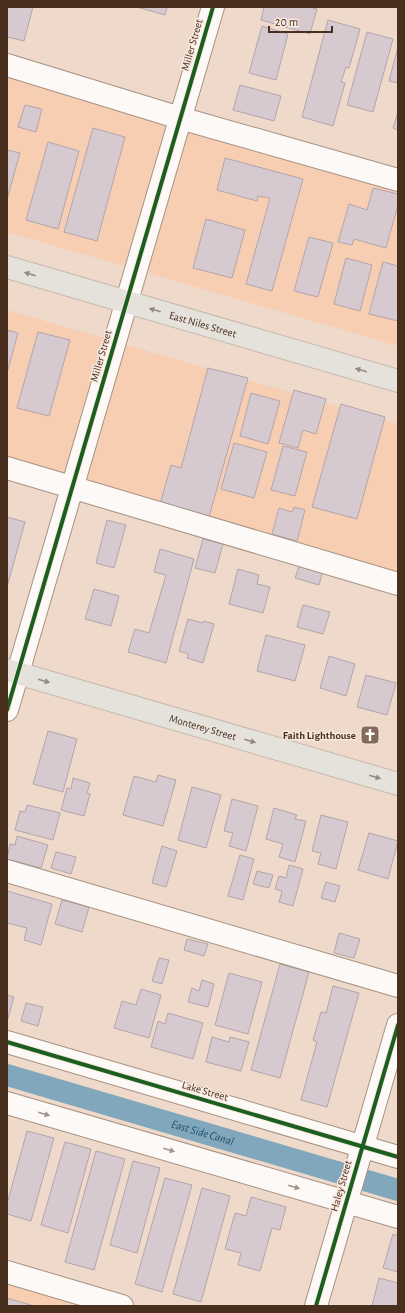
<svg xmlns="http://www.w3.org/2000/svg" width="405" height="1313" font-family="'Alegreya Sans',sans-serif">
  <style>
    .built { fill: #f8ceb2 }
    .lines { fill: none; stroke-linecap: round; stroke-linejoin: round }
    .canal { stroke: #80a7bb; stroke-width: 22 }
    .building { fill: #d6c9cf; stroke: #b2a5ab }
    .minor-casing { stroke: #a69282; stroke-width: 24 }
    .major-casing { stroke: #c7b9ae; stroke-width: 24 }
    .minor { stroke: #fdf9f7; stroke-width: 22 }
    .major { stroke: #e5e2db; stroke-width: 22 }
    .cycleway-casing { stroke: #f7e9e0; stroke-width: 6 }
    .cycleway { stroke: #1b5e20; stroke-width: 4 }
    .oneway { fill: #97887c }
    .oneway2 { fill: #a3948a }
    .labels { text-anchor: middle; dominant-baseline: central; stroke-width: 3; stroke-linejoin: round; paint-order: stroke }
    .street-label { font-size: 11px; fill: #492f1d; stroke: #f7e9e0 }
    .poi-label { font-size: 11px; font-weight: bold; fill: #492f1d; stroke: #f7e9e0; text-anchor: end }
    .water-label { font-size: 12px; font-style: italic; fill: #1f516c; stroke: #f7e9e0 }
  </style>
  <rect width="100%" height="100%" fill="#efd9ca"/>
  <!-- built -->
  <path class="built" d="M 7,71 L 398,187 L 398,346 L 7,232 Z
    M 7,310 L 398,424 L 398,575 L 7,461 Z
    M 7,1274 L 117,1306 L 7,1306 Z"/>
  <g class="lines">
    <!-- canal -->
    <path class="canal" id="s1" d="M 7,1075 L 398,1190"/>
  </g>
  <!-- building -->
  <path class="building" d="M 7,7 L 33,7 L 24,41 L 7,37 Z
    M 137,7 L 167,7 L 165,15 Z
    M 264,7 L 310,7 L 317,9 L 310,34 L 261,20 Z
    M 328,20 L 360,29 L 349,68 L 346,67 L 341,82 L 345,83 L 333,126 L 302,117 Z
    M 262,26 L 288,34 L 276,80 L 249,73 Z
    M 367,32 L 393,39 L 373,112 L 347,105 Z
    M 398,47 L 398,83 L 389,81 Z
    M 240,85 L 281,96 L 274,121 L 233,110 Z
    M 25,105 L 42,109 L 36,132 L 18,127 Z
    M 398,111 L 398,130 L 393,128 Z
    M 93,128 L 125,137 L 97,241 L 64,232 Z
    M 48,142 L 79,151 L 58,229 L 26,220 Z
    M 7,150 L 20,153 L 7,199 Z
    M 225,158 L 303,179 L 272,291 L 246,284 L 270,198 L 258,196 L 257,201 L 217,190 Z
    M 373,188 L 398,194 L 398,205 L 386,248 L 354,239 L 352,245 L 338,242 L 349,204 L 367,210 Z
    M 206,219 L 245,230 L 232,278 L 193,268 Z
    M 309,237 L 333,243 L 318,297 L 294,291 Z
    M 346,258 L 372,265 L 360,311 L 334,304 Z
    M 383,262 L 398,266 L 398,321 L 369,314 Z
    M 7,330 L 18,333 L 7,373 Z
    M 38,332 L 70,340 L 49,416 L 17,408 Z
    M 208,368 L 248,378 L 209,517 L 160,504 L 171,465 L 181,468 Z
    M 294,390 L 326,399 L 316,434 L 303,430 L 298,448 L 279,443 Z
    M 251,393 L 280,401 L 268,444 L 240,436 Z
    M 341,404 L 385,417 L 357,519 L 312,507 Z
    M 234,443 L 267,452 L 254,498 L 221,489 Z
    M 283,446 L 307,452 L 295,496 L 271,490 Z
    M 294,507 L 305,510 L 297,541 L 272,534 L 279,508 L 292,512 Z
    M 7,517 L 25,522 L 7,587 Z
    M 107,520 L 126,525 L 114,568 L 96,563 Z
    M 203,539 L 223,544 L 215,573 L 195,568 Z
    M 160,549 L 194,559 L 166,663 L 128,652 L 135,629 L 149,633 L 166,575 L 154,572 Z
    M 300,564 L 323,570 L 319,585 L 295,578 Z
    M 238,569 L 259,575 L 257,584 L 270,587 L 263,613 L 229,604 Z
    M 94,589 L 119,596 L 111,626 L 85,619 Z
    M 303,605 L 330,612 L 323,634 L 297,627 Z
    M 188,619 L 203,623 L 204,621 L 214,624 L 203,663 L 187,658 L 188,654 L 179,651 Z
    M 266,635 L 305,645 L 295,681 L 257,671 Z
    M 329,656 L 355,664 L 346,696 L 320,688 Z
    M 366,675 L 396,683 L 387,715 L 357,707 Z
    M 48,731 L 77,739 L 63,792 L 33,784 Z
    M 158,775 L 176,780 L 163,826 L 123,815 L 134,776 L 156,782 Z
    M 73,778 L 90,783 L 87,793 L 90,794 L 84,816 L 61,810 L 67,788 L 71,789 Z
    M 192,787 L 221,795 L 206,848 L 178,840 Z
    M 232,799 L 258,806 L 246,851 L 229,846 L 233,833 L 224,831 Z
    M 27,805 L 60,813 L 53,840 L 15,830 L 20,811 L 25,812 Z
    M 274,808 L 297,815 L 295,819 L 306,821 L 295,862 L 279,857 L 283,844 L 266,839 Z
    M 321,815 L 348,822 L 336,869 L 318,864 L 321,853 L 312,851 Z
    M 369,833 L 398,841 L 388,879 L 358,870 Z
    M 17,836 L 48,845 L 41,868 L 7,859 L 10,844 L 15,845 Z
    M 162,846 L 177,851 L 166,887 L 152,883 Z
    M 56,852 L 76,857 L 71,874 L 51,868 Z
    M 240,855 L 254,859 L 243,900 L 228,896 Z
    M 289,865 L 303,869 L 293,906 L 279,902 L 282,891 L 275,889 L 279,876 L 286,878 Z
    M 257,871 L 273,875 L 269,888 L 253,884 Z
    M 326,882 L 340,886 L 335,902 L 321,898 Z
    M 7,891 L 52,904 L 41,945 L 24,940 L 27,928 L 7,923 Z
    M 62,900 L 89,907 L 82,932 L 55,924 Z
    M 339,933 L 360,939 L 354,958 L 334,953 Z
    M 187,939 L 208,944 L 204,956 L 184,950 Z
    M 159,958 L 169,960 L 162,984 L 152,981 Z
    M 280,964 L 309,972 L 280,1078 L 251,1070 Z
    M 229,973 L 262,982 L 248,1034 L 215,1025 Z
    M 202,980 L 214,984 L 208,1007 L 188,1002 L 192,988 L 199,991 Z
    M 333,986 L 359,993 L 327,1107 L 301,1100 L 317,1042 L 313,1040 L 321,1012 L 326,1013 Z
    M 141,989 L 161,995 L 149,1038 L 114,1028 L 122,1001 L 136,1005 Z
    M 7,995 L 14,997 L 7,1022 Z
    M 26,1003 L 43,1007 L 38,1026 L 21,1021 Z
    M 168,1013 L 203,1023 L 193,1059 L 151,1047 L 158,1021 L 165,1024 Z
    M 212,1037 L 229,1042 L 230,1037 L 249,1042 L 241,1071 L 206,1062 Z
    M 27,1131 L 54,1138 L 31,1221 L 7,1214 L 7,1204 Z
    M 65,1142 L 91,1149 L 68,1233 L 41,1225 Z
    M 96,1151 L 125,1159 L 94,1270 L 65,1262 Z
    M 133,1161 L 160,1168 L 137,1253 L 110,1245 Z
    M 165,1178 L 192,1185 L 162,1292 L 135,1284 Z
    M 202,1188 L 230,1196 L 201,1302 L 173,1294 Z
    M 251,1197 L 286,1207 L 280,1230 L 272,1228 L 260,1271 L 238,1265 L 241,1253 L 225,1249 L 235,1213 L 246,1216 Z
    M 393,1234 L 398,1236 L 398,1272 L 383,1268 Z
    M 379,1278 L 398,1283 L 398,1306 L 372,1306 Z
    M 7,1298 L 34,1306 L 7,1306 Z"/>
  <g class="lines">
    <!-- minor casing -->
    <g class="minor-casing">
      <path id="minor" d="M 7,65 L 180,118 L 398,180
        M 7,468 L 398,584
        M 7,710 L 213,7
        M 7,871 L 398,986
        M 7,1042 L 398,1157
        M 7,1103 L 398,1217
        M 7,1272 L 122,1306
        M 316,1306 L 398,1025"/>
    </g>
    <!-- major casing -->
    <g class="major-casing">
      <g id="major">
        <path id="s2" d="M 7,267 L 398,381"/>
        <path id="s3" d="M 7,670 L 398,784"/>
      </g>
    </g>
    <!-- minor -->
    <use href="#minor" class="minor"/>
    <!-- major -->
    <use href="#major" class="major"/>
    <!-- cycleway casing -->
    <g class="cycleway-casing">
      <path id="cycleway" d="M 7,710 L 213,7
        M 7,1042 L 398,1157
        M 316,1306 L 398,1025"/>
    </g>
    <!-- cycleway -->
    <use href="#cycleway" class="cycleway"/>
  </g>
  <!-- one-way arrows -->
  <defs><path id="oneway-solid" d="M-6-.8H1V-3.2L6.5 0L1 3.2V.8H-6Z"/></defs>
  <g class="oneway">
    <use href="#oneway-solid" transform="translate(30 274) rotate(-164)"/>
    <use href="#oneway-solid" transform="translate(155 310) rotate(-164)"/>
    <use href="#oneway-solid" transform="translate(361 370) rotate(-164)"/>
    <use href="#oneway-solid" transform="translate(44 681) rotate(16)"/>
    <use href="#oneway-solid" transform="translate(250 741) rotate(16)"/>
    <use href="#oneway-solid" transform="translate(375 777) rotate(16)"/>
  </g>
  <g class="oneway2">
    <use href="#oneway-solid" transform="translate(44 1114) rotate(16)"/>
    <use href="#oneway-solid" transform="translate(169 1150) rotate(16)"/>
    <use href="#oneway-solid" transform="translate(294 1187) rotate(16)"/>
  </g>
  <!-- icons -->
  <defs>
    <g id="church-square" transform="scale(1)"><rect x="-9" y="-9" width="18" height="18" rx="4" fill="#836a5a" stroke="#f7e9e0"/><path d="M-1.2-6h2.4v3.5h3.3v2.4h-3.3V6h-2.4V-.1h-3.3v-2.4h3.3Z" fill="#fff"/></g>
  </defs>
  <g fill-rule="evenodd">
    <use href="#church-square" x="370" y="735"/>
  </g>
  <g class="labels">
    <!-- street labels -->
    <g class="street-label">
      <text transform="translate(192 45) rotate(-74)">Miller Street</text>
      <text stroke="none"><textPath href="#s2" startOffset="204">East Niles Street</textPath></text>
      <text transform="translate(101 356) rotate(-74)">Miller Street</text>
      <text stroke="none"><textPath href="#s3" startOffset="204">Monterey Street</textPath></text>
      <text transform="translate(205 1091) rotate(16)">Lake Street</text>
      <text transform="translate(341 1186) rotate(-74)">Haley Street</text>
    </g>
    <!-- poi labels -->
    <g class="poi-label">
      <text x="356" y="735">Faith Lighthouse</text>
    </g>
    <!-- water labels -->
    <g class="water-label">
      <text stroke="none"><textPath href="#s1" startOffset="204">East Side Canal</textPath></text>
    </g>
  </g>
  <!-- border -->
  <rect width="405" height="1313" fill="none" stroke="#492f1d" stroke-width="16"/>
  <!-- scale -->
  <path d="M269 26v6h63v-6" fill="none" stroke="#492f1d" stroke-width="2"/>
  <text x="275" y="26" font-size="12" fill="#492f1d" stroke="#f7e9e0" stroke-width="3" paint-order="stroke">20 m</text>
</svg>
